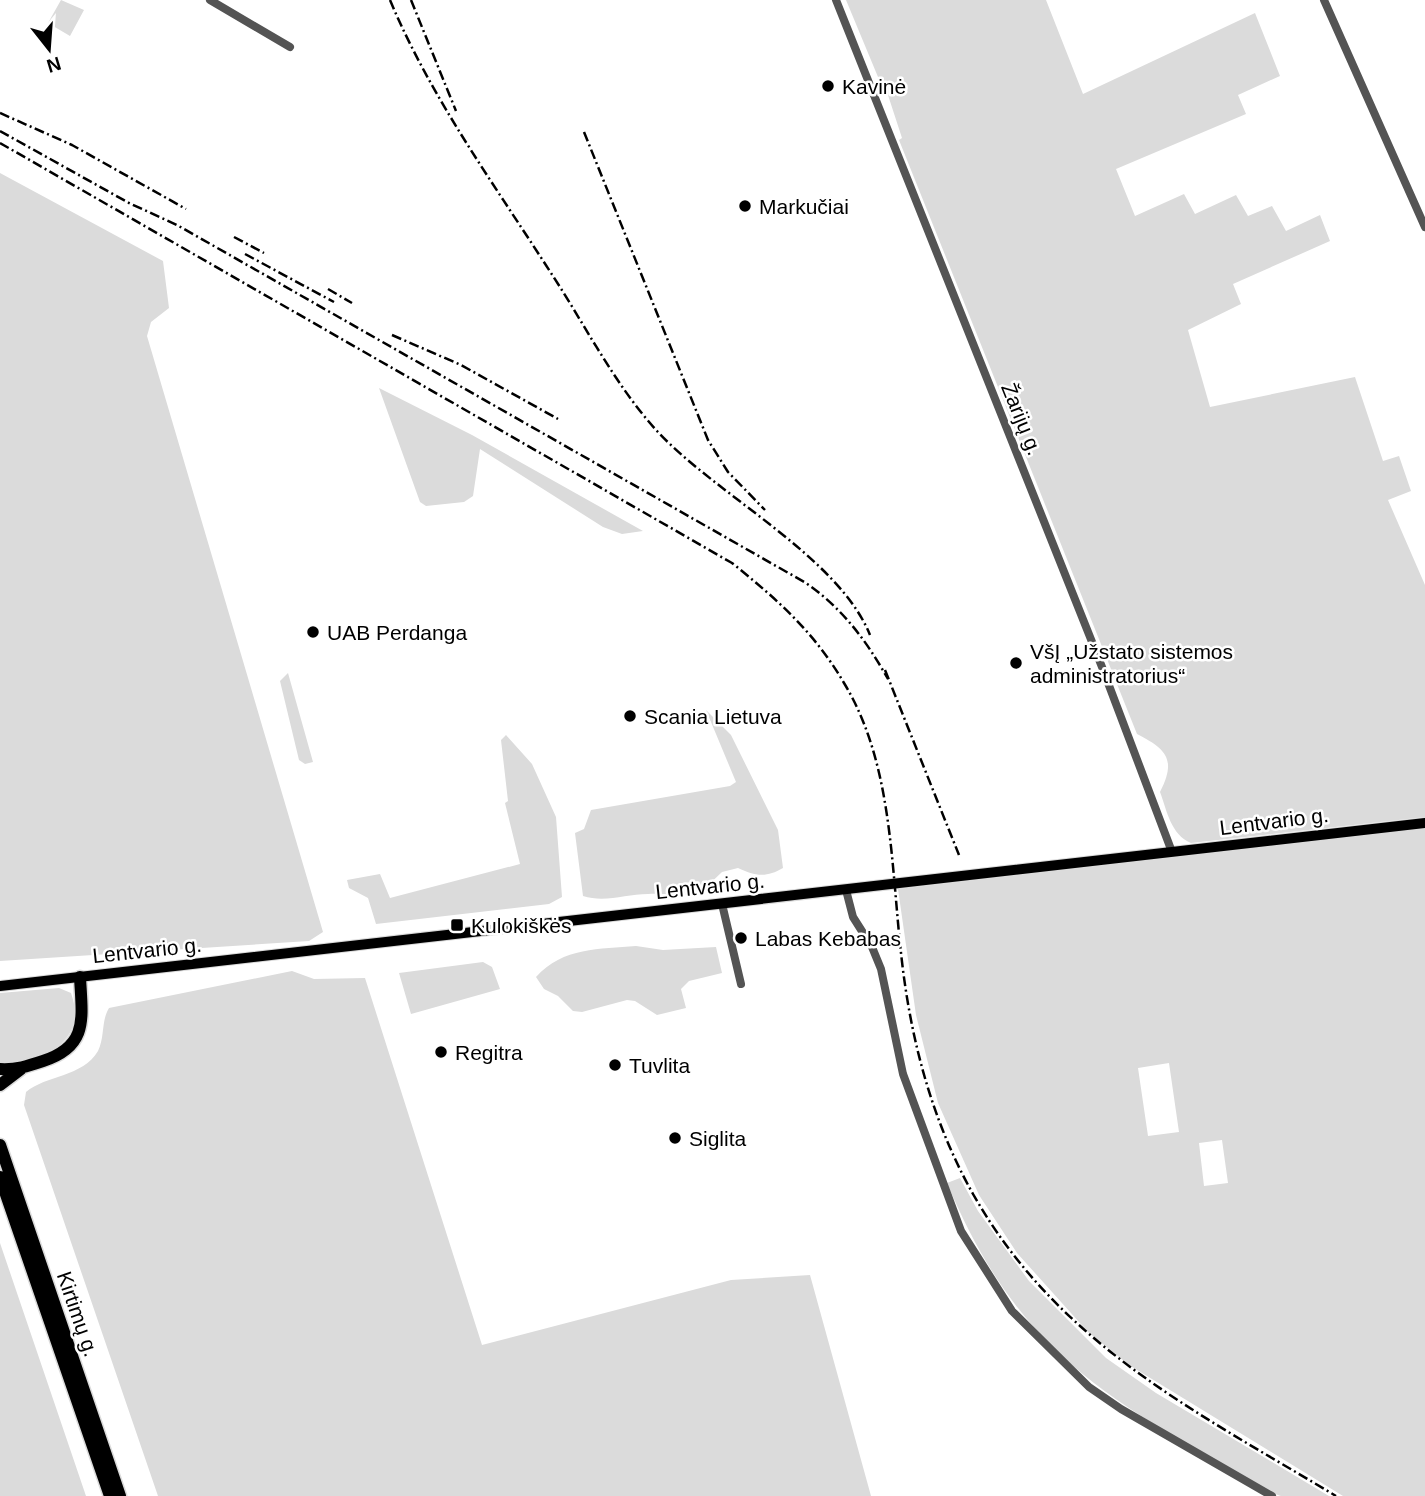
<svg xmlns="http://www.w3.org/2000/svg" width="1425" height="1496" font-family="Helvetica,sans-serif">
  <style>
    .green { fill: #dbdbdb; fill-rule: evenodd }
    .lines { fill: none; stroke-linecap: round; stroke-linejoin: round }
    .major-casing { stroke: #dbdbdb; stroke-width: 12 }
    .highway-casing { stroke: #dbdbdb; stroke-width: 15 }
    .minor { stroke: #545454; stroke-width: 8 }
    .major { stroke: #000; stroke-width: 10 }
    .highway { stroke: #000; stroke-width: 12 }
    .rail { stroke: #000; stroke-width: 2.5; stroke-dasharray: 10 3.5 2 3.5; stroke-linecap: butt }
    .poi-dot { fill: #000; stroke: #fff; stroke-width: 2.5 }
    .labels { text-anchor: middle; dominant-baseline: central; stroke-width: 5; stroke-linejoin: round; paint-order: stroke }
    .poi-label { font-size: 21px; fill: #000; stroke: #fff; text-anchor: start }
    .street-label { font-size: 21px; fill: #000; stroke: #fff }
  </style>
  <rect width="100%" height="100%" fill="#fff"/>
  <!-- green -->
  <path class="green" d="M 61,0 L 84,10 L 70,36 L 48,23 Z
    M 846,0 L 1046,0 L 1083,94 L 1255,13 L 1280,76 L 1238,95 L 1246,114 L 1116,169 L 1135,216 L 1184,194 L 1195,214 L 1236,195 L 1248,216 L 1272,206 L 1286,231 L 1320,215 L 1330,241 L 1233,284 L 1241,304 L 1188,330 L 1210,407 L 1355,377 L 1383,461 L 1399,456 L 1411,491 L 1388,500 L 1425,585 L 1425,817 L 1191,843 C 1171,835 1167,811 1160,792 C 1177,759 1166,749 1137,734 L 899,140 L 902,138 L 886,89 L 883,89 Z
    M 0,173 L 163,261 L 169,308 L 151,322 L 147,336 L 323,932 L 309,941 L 0,961 Z
    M 379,388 L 472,435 L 643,531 L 622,534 L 603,527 L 480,449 L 473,496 L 464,502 L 426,506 L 420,502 Z
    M 288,673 L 313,762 L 305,764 L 299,760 L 280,681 Z
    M 706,710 L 731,735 L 778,830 L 783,868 C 766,878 755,876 738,868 L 722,872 L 698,895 C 681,896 665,893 648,894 C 626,894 605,903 583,896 L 575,833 L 584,829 L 591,810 L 730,786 L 736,782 Z
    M 506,735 L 532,764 L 556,817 L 562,897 L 549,904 L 376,924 L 368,898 L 349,888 L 347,880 L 380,874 L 390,898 L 520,864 L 505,803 L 508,801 L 501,740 Z
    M 1425,828 L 1425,1496 L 1343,1496 L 1129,1365 L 1088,1332 L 1017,1253 L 979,1195 L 938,1103 L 916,1015 L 898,889 ZM 1169,1063 L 1179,1132 L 1148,1136 L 1138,1068 ZM 1222,1140 L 1228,1183 L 1204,1186 L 1199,1143 Z
    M 636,946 L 663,950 L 716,947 L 722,973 L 689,981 L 681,989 L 686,1008 L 657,1015 L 635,1001 L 627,1000 L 582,1012 L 573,1011 L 558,996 L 544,989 L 536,977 C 563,947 600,949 636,946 Z
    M 483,962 L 492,967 L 500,989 L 411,1014 L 399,973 Z
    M 292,971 L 314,979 L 365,978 L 482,1345 L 731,1280 L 810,1275 L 871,1496 L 158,1496 L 24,1105 L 26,1092 C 46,1075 83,1077 98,1051 C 105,1037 101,1021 109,1008 Z
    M 59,988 L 71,993 C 89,1043 41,1062 0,1066 L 0,993 Z
    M 960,1178 L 978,1211 L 1029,1281 L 1106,1358 L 1156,1393 L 1329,1496 C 1315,1496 1295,1496 1281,1496 C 1262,1491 1217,1460 1197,1449 C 1071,1379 1004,1318 947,1183 Z
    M 0,1243 L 86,1496 L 0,1496 Z"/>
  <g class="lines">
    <!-- major casing -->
    <g class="major-casing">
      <path id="major" d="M 0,986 L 1425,823"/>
    </g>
    <!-- highway casing -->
    <g class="highway-casing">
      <path id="highway" d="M 0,1069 C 16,1070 28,1066 43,1061 C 89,1046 82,1018 80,977
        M 0,1085 L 21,1069
        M 0,1145 L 120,1496
        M 0,1177 L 110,1496"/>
    </g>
    <!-- minor -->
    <path class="minor" d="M 210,0 L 290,47
      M 836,0 L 1102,667 L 1172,852
      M 1324,0 L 1425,227
      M 846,890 L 853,917 L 872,947 L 881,969 L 903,1074 L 961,1231 L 1012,1311 L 1089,1387 L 1121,1409 L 1272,1496
      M 722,904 L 741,984"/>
    <!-- major -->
    <use href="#major" class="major"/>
    <!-- highway -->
    <use href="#highway" class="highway"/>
    <!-- rail -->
    <path class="rail" d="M 390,0 C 431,98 494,184 551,273 C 585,325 615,385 657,431 C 716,495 838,556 870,635
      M 411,0 L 456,111
      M 0,113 L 72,145 L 186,209
      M 0,131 L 129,203 L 177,225 L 806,583 C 843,609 866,640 888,679
      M 584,132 L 708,440 L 728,472 L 765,510
      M 0,143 L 732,563 C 777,599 815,633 844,683 C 892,762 891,863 901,953 C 910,1037 931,1119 973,1194 C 1058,1344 1195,1411 1336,1496
      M 234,237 L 264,253
      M 245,254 L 334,302
      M 328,289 L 352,303
      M 392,335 L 461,365 L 558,419
      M 885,670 L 959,855"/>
  </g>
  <!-- markers -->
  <g class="poi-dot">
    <circle cx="828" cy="86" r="7"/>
    <circle cx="745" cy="206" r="7"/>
    <circle cx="313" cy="632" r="7"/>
    <circle cx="1016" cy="663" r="7"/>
    <circle cx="630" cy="716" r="7"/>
    <rect x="450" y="918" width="14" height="14" rx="3.5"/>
    <circle cx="741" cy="938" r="7"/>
    <circle cx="441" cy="1052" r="7"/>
    <circle cx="615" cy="1065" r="7"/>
    <circle cx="675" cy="1138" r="7"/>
  </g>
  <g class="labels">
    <!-- poi labels -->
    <g class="poi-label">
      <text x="842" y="86">Kavinė</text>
      <text x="759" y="206">Markučiai</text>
      <text x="327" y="632">UAB Perdanga</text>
      <text x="1030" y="651">VšĮ „Užstato sistemos<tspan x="1030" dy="24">administratorius“</tspan></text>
      <text x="644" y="716">Scania Lietuva</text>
      <text x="471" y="925">Kulokiškės</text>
      <text x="755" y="938">Labas Kebabas</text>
      <text x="455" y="1052">Regitra</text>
      <text x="629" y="1065">Tuvlita</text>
      <text x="689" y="1138">Siglita</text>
    </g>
    <!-- street labels -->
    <g class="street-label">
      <text transform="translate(1022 419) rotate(68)">Žarijų g.</text>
      <text transform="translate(1274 821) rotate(-7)">Lentvario g.</text>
      <text transform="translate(710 886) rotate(-6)">Lentvario g.</text>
      <text transform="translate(147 950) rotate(-6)">Lentvario g.</text>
      <text transform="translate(78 1314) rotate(71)">Kirtimų g.</text>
    </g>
  </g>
  <!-- north arrow -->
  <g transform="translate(49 49) rotate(163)" stroke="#ffffff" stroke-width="5" paint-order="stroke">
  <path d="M0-5L12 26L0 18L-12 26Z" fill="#000000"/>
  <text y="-10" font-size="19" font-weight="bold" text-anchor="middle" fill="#000000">N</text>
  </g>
</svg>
